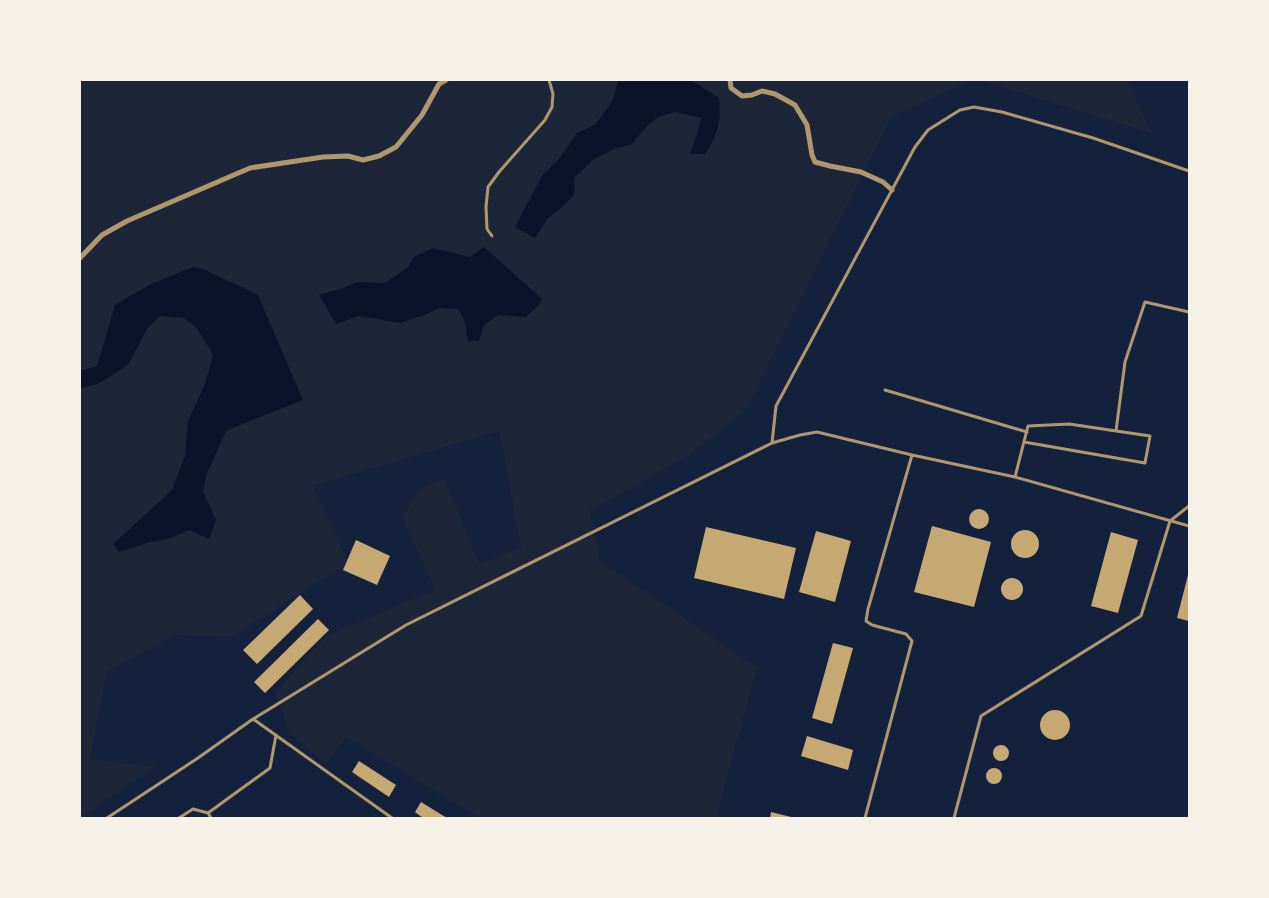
<svg xmlns="http://www.w3.org/2000/svg" width="1269" height="898" font-family="Lato,sans-serif">
  <style>
    .green { fill: #1d2539 }
    .water { fill: #0b132b }
    .building { fill: #c6a872 }
    .lines { fill: none; stroke-linecap: round; stroke-linejoin: round }
    .service { stroke: #b1986c; stroke-width: 3 }
    .minor { stroke: #b1986c; stroke-width: 5 }
  </style>
  <rect width="100%" height="100%" fill="#14213d"/>
  <!-- green -->
  <path class="green" d="M 80,80 L 972,80 L 891,117 L 746,411 L 688,456 L 590,511 L 599,560 L 757,667 L 716,818 L 479,818 L 346,737 L 326,763 L 290,735 L 276,692 L 326,636 L 435,590 L 402,516 L 421,488 L 444,478 L 479,564 L 521,547 L 499,431 L 312,486 L 349,563 L 231,637 L 175,635 L 107,672 L 90,759 L 156,767 L 80,818 Z
    M 980,80 L 1128,80 L 1151,133 Z"/>
  <!-- water -->
  <path class="water" d="M 618,80 L 691,80 L 719,98 C 721,122 719,133 705,154 L 690,154 L 696,137 L 701,118 L 675,112 L 658,117 L 646,127 L 632,144 L 614,149 L 593,160 L 575,177 L 574,195 L 561,208 L 548,218 L 535,238 L 515,227 L 542,176 L 559,159 L 577,133 L 596,124 L 613,100 Z
    M 484,247 L 542,299 L 539,305 L 526,317 L 498,315 L 484,325 L 479,341 L 468,341 L 464,319 L 458,309 L 440,308 L 422,316 L 400,323 L 359,316 L 336,324 L 319,295 L 343,288 L 357,282 L 385,283 L 408,267 L 414,257 L 433,248 L 470,257 Z
    M 193,267 L 203,269 L 258,295 L 303,400 L 252,420 L 226,431 L 206,476 L 203,491 L 216,520 L 209,539 L 190,530 L 171,538 L 150,542 L 119,552 L 113,544 L 172,490 L 185,456 L 188,421 L 205,384 L 213,355 L 197,328 L 184,318 L 160,316 L 147,329 L 128,365 L 98,384 L 80,388 L 80,371 L 97,366 L 115,305 L 151,284 Z"/>
  <!-- building -->
  <path class="building" d="M969 519a10 10 0 1 1 20 0a10 10 0 1 1-20 0Z
    M 932,526 L 991,542 L 974,607 L 914,592 Z
    M 706,527 L 796,548 L 784,599 L 694,578 Z
    M1011 544a14 14 0 1 1 28 0a14 14 0 1 1-28 0Z
    M 816,531 L 851,541 L 835,602 L 799,592 Z
    M 1111,532 L 1138,540 L 1118,613 L 1091,606 Z
    M 356,540 L 390,556 L 377,585 L 343,570 Z
    M 1188,575 L 1189,575 L 1189,621 L 1177,618 Z
    M1001 589a11 11 0 1 1 22 0a11 11 0 1 1-22 0Z
    M 300,595 L 313,609 L 257,664 L 243,650 Z
    M 318,619 L 329,630 L 265,693 L 254,682 Z
    M 833,643 L 853,648 L 832,724 L 812,718 Z
    M1040 725a15 15 0 1 1 30 0a15 15 0 1 1-30 0Z
    M 807,736 L 853,750 L 848,770 L 801,756 Z
    M993 753a8 8 0 1 1 16 0a8 8 0 1 1-16 0Z
    M 359,761 L 396,785 L 389,797 L 352,772 Z
    M986 776a8 8 0 1 1 16 0a8 8 0 1 1-16 0Z
    M 421,802 L 447,818 L 423,818 L 415,812 Z
    M 771,812 L 791,817 L 791,818 L 770,818 Z"/>
  <g class="lines">
    <!-- service -->
    <path class="service" d="M 492,236 L 487,229 L 486,207 L 488,187 L 499,172 L 545,120 L 552,107 L 553,94 L 549,80
      M 885,390 L 1027,432
      M 1116,431 L 1125,362 L 1145,302 L 1189,312
      M 772,443 L 776,406 L 915,147 L 928,130 L 960,110 L 974,107 L 1002,112 L 1093,138 L 1189,171
      M 1015,477 L 1028,426 L 1069,424 L 1150,436 L 1145,463 L 1024,442
      M 253,719 L 392,818
      M 208,813 L 211,818
      M 107,818 L 198,758 L 253,719 L 406,625 L 772,443 L 800,435 L 817,432 L 912,455 L 1015,477 L 1189,526
      M 179,818 L 193,809 L 208,813 L 270,768 L 276,735
      M 865,818 L 912,641 L 906,634 L 872,625 L 866,621 L 868,609 L 912,455
      M 954,818 L 981,716 L 1141,616 L 1170,521 L 1189,506"/>
    <!-- minor -->
    <path class="minor" d="M 730,80 L 731,88 L 742,96 L 752,95 L 762,91 L 775,94 L 795,105 L 807,125 L 812,155 L 815,162 L 830,166 L 861,172 L 883,182 L 892,190
      M 80,258 L 102,235 L 127,221 L 250,168 L 323,157 L 348,156 L 363,160 L 379,156 L 396,147 L 422,115 L 439,84 L 446,80"/>
  </g>
  <!-- border -->
  <rect width="1269" height="898" fill="none" stroke="#f6f1e7" stroke-width="162"/>
</svg>
